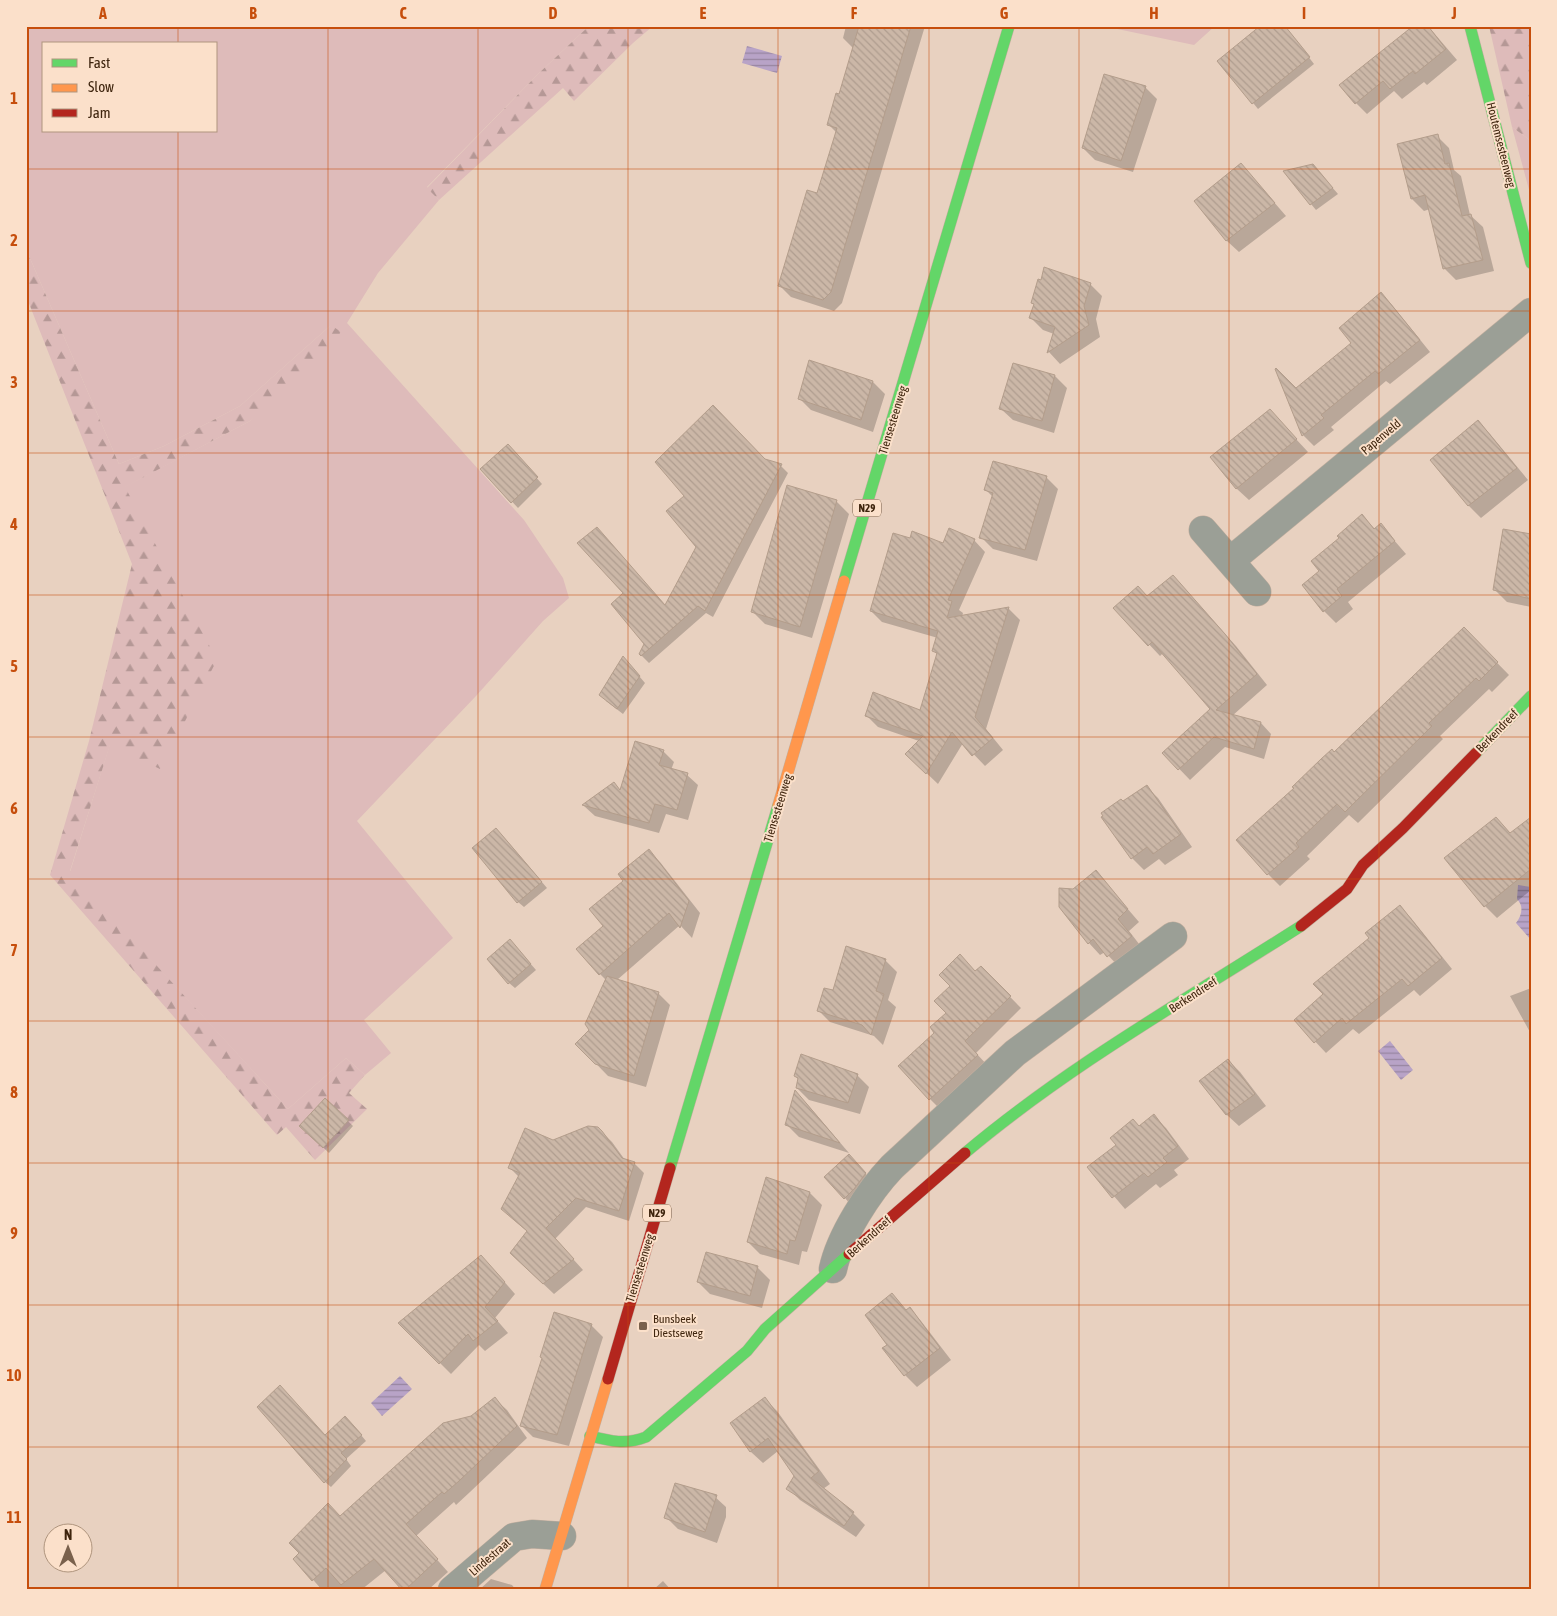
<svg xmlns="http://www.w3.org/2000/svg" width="1557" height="1616" font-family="'Asap Condensed',sans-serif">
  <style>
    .green { fill: #debbba; fill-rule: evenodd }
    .forest { fill: url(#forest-firs) }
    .water { fill: url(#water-rules) }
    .shadow { fill: #0003 }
    .building { fill: url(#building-back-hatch); stroke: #b39d8b }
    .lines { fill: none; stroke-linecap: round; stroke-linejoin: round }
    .street-casing { stroke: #c3af9f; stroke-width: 29 }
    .fast-casing { stroke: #c3af9f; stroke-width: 12 }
    .slow-casing { stroke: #c3af9f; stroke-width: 12 }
    .jam-casing { stroke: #c3af9f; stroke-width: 12 }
    .street { stroke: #9b9f96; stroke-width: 28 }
    .fast { stroke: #63d668; stroke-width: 11 }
    .slow { stroke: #ff974d; stroke-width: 11 }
    .jam { stroke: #b3261e; stroke-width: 11 }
    .grid { fill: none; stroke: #c64e0c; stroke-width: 1; stroke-opacity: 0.55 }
    .poi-dot { fill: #7a614c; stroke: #fbe0ca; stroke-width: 2 }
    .labels { text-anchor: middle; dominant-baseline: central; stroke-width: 4; stroke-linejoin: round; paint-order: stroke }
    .shield { fill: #fbe0ca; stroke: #775c46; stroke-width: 1 }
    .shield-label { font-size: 11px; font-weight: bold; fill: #3e240d }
    .street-label { font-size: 12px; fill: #3e240d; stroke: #fbe0ca }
    .poi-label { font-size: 12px; fill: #3e240d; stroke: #fbe0ca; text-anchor: start }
    .neatline { fill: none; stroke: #c64e0c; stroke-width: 2 }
    .grid-label { font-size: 16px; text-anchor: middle; font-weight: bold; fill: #c64e0c }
  </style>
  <defs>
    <pattern id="forest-firs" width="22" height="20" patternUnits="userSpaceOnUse" patternTransform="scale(1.25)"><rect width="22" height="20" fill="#debbba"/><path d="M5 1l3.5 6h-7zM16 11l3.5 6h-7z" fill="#b59896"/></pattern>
    <pattern id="water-rules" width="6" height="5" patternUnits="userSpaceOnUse" patternTransform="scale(1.25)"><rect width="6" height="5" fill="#b8a3c7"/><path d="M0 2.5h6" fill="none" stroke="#9785a0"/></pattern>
    <pattern id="building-back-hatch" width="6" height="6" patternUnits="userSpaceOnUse" patternTransform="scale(1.25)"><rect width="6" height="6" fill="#cbb7a7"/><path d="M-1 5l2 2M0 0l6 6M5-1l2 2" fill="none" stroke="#af9d8f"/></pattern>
  </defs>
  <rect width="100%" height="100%" fill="#e8d1c0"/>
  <!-- green -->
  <path class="green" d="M 26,26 L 589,26 L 539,73 L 427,187 L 439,200 L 378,273 L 347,323 L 524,520 L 563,578 L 569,598 L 543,621 L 476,696 L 357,821 L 453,938 L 364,1020 L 391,1053 L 365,1075 L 346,1058 L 288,1109 L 70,872 L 110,744 L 140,518 L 124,487 L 250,421 L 331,325 L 240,406 L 164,446 L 119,464 L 26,249 ZM 44,44 L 216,44 L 216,131 L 44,131 Z
    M 1103,26 L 1215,26 L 1194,45 Z
    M 1512,127 L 1531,141 L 1531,197 Z"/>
  <!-- forest -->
  <path class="forest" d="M 589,26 L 653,26 L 633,43 L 574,101 L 563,88 L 439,200 L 427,188 L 539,73 Z
    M 1489,26 L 1531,26 L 1531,141 L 1512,127 Z
    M 26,249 L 119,464 L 164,446 L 240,406 L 331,325 L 341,332 L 314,367 L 250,421 L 125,487 L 217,660 L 160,769 L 110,745 L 70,871 L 288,1109 L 346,1058 L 365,1075 L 349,1093 L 367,1109 L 315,1160 L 286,1127 L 277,1135 L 50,875 L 89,741 L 132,564 L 26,296 Z"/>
  <!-- water -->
  <path class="water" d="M 747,46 L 782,56 L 777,73 L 742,63 Z
    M 1518,885 L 1531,887 L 1531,940 L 1516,923 C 1522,915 1524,906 1517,899 Z
    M 1390,1041 L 1413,1070 L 1401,1080 L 1378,1051 Z
    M 400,1376 L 412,1389 L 382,1416 L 371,1403 Z"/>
  <!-- shadow -->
  <path class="shadow" d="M 846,26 L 925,26 L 842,303 L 834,311 L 791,297 L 780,286 L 818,195 L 837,133 L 828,124 L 840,95 L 854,49 L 843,38 Z
    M 1285,26 L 1314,64 L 1258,109 L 1219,61 Z
    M 1428,26 L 1457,60 L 1427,85 L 1424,82 L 1402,99 L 1394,91 L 1367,114 L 1356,103 Z
    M 1145,87 L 1157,99 L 1133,172 L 1095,160 L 1083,148 Z
    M 1437,136 L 1449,148 L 1454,170 L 1461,176 L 1470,215 L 1483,227 L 1494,271 L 1456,280 L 1444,268 L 1430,209 L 1424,211 L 1412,199 Z
    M 1241,164 L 1286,216 L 1239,252 L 1227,241 L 1195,201 Z
    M 1318,171 L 1338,194 L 1316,210 L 1311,204 Z
    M 1090,284 L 1102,296 L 1096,319 L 1100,337 L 1060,364 L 1049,352 L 1054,334 L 1043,330 L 1031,318 L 1035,305 L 1032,302 Z
    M 1381,294 L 1392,305 L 1430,352 L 1390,384 L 1386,381 L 1331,427 L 1334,430 L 1314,446 L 1303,435 L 1296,390 L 1353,343 Z
    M 1014,364 L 1055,376 L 1067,388 L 1054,433 L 1013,420 L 1001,409 Z
    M 873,382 L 885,394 L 873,432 L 811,410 L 799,398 Z
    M 1270,411 L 1308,452 L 1249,500 L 1237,489 L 1212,457 Z
    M 1478,422 L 1490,434 L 1528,480 L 1481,518 L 1469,506 L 1432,460 Z
    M 513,451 L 542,484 L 518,508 L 482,469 Z
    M 781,466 L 788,473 L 713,617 L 706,613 L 649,663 L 640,654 L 666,606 Z
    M 1046,477 L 1058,489 L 1037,561 L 993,549 L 981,537 L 993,497 L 986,490 Z
    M 788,487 L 837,502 L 849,514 L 812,638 L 765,624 L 753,612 Z
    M 1362,516 L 1375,529 L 1381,525 L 1406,554 L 1348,602 L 1353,609 L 1336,623 L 1324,611 L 1321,571 L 1341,538 Z
    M 1531,535 L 1531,607 L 1507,602 L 1495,590 Z
    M 910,540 L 944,544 L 974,540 L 985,552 L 959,610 L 963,613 L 962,617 L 1009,609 L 1020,620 L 986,729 L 1003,750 L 985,766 L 963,743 L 938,784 L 918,765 L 919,741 L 878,727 L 867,716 L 921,711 L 938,655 L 934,651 L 938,638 L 882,622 L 871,611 Z
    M 1173,577 L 1236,646 L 1267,685 L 1232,716 L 1261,723 L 1271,734 L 1264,759 L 1225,747 L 1190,780 L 1164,753 L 1211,709 L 1163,653 L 1160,656 L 1115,608 L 1148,597 Z
    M 1468,633 L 1509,675 L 1492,692 L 1489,689 L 1440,736 L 1443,739 L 1358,823 L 1349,815 L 1307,856 L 1310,859 L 1280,886 L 1268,874 Z
    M 628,663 L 645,683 L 623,714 L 606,701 Z
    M 663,751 L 674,762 L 671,770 L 687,775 L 698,785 L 688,820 L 666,814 L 659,833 L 595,816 L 584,806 L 614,784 L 621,791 Z
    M 1146,786 L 1158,798 L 1192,847 L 1165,865 L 1159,859 L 1144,870 L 1132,858 L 1123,802 Z
    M 1496,818 L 1531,855 L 1531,890 L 1497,918 L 1485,906 Z
    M 502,835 L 547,888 L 524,907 L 518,902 Z
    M 648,851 L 660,862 L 700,913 L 692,938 L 680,925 L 617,980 L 658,993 L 670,1005 L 646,1087 L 608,1076 L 577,1044 L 590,1031 L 606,980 L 600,974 L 605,926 L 624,881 Z
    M 1096,872 L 1139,922 L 1129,931 L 1143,949 L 1120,968 L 1105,952 L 1100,955 L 1089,943 L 1074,891 Z
    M 1400,907 L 1411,918 L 1452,969 L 1420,996 L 1414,990 L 1359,1034 L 1353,1029 L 1326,1053 L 1295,1020 L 1324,994 L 1371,939 Z
    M 516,947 L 536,970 L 515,988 L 509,983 Z
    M 885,960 L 897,972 L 888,1000 L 896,1007 L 883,1045 L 874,1036 L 830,1022 L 818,1010 L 833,992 Z
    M 981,967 L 1021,1008 L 976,1053 L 989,1067 L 941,1110 L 930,1099 L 936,1033 L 975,972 Z
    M 1531,988 L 1531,1034 L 1510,996 Z
    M 1228,1060 L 1240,1072 L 1266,1106 L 1239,1126 L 1227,1115 L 1201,1081 Z
    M 857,1075 L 869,1087 L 860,1114 L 809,1100 L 797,1088 L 799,1080 L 795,1076 Z
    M 807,1104 L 849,1153 L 799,1137 L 787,1125 Z
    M 1154,1116 L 1166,1128 L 1189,1159 L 1174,1170 L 1178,1175 L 1160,1188 L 1156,1184 L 1125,1209 L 1089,1167 Z
    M 348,1121 L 353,1126 L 329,1153 L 301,1126 Z
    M 601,1131 L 612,1142 L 625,1160 L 634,1163 L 644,1173 L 629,1221 L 586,1207 L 555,1239 L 583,1270 L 554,1294 L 521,1263 L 528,1232 L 513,1219 L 519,1177 L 510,1168 L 553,1142 Z
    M 855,1161 L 871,1180 L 850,1204 L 845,1198 Z
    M 810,1193 L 822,1205 L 807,1252 L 802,1251 L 799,1265 L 760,1254 L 748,1242 Z
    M 707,1254 L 758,1268 L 770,1280 L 762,1308 L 710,1294 L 698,1282 Z
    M 492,1268 L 515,1294 L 495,1318 L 508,1333 L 485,1351 L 479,1345 L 451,1374 L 400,1323 Z
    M 892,1295 L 907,1311 L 910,1309 L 921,1321 L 951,1360 L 917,1387 L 905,1375 L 888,1345 Z
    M 591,1325 L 603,1337 L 569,1446 L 533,1437 L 521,1425 L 543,1359 Z
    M 495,1399 L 507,1410 L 527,1438 L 470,1492 L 456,1505 L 454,1502 L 416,1536 L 448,1572 L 428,1590 L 403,1590 L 386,1570 L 361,1590 L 322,1590 L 295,1559 L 340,1517 Z
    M 765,1399 L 777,1411 L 830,1484 L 823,1489 L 853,1513 L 865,1525 L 856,1537 L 800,1500 L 788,1488 L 795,1476 L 778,1451 L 763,1463 L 751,1452 L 731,1423 Z
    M 351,1423 L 366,1441 L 346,1459 L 351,1466 L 331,1487 L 325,1482 L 325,1436 Z
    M 713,1495 L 726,1507 L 726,1517 L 717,1543 L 678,1529 L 666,1517 Z
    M 491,1579 L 512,1585 L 516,1590 L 479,1590 Z
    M 663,1581 L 671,1590 L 653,1590 Z"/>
  <!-- building -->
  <path class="building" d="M 859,26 L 911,26 L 831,292 L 823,300 L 778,286 L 807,190 L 817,193 L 837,128 L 827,125 L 836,93 L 839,94 Z
    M 1260,26 L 1285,26 L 1310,57 L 1252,104 L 1217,61 Z
    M 1413,26 L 1428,26 L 1446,49 L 1415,74 L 1413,71 L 1390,89 L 1383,81 L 1355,104 L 1339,85 Z
    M 1104,74 L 1146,86 L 1121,161 L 1082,148 Z
    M 1438,134 L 1445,164 L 1449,163 L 1462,216 L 1471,214 L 1483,260 L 1443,269 L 1425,195 L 1411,199 L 1397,144 Z
    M 1241,163 L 1275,203 L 1226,241 L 1194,201 Z
    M 1313,164 L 1333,188 L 1310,205 L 1283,171 Z
    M 1044,267 L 1091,283 L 1084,306 L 1089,325 L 1047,353 L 1055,327 L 1029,318 L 1034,304 L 1031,303 L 1038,279 L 1041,280 Z
    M 1381,292 L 1420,340 L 1378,374 L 1375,371 L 1321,415 L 1324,418 L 1302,436 L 1275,369 L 1276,368 L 1296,388 L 1351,343 L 1339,328 Z
    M 809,360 L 873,381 L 861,420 L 798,399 Z
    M 1013,363 L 1055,375 L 1042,421 L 999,409 Z
    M 713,405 L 765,459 L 782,464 L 705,611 L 698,606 L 641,656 L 639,654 L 644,644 L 611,604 L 623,593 L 577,543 L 597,527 L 665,605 L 696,547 L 666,511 L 684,496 L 655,462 Z
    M 1270,409 L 1297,439 L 1236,489 L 1210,457 Z
    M 1478,420 L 1517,468 L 1468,506 L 1430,460 Z
    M 508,444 L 538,477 L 511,503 L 480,469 Z
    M 993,461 L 1047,476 L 1025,550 L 979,538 L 993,493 L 984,490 Z
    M 787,485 L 837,500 L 800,627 L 751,612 Z
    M 1362,514 L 1374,529 L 1381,523 L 1395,541 L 1337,589 L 1342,596 L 1323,612 L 1302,585 L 1319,571 L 1311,561 L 1339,538 L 1337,536 Z
    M 949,528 L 975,539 L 948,600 L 952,601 L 947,618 L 1009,607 L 975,717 L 993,738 L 972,756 L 952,732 L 926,774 L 905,754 L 923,736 L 865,716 L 873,692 L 920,710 L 937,653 L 932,651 L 938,631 L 870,611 L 893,533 L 910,538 L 912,531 L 943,543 Z
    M 1503,529 L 1531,534 L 1531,599 L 1493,590 Z
    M 1173,575 L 1225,634 L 1257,674 L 1216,710 L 1261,722 L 1254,749 L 1214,737 L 1178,770 L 1162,753 L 1210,709 L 1152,642 L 1148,646 L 1113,608 L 1138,586 L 1147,596 Z
    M 1464,627 L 1498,662 L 1479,681 L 1476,678 L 1429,723 L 1432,726 L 1345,812 L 1337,804 L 1296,843 L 1299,847 L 1267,875 L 1236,840 L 1294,788 L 1292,787 L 1321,759 L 1332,749 L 1334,752 Z
    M 623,656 L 640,676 L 617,709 L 599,695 Z
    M 635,741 L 664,750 L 659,765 L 688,773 L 677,810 L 655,804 L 649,823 L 582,805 L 614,782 L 620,790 Z
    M 1147,785 L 1181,834 L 1153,854 L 1147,847 L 1131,859 L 1101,817 L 1103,816 L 1101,813 L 1121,799 L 1123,801 Z
    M 1496,817 L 1510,833 L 1531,817 L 1531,869 L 1484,907 L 1444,858 Z
    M 496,828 L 542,882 L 517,903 L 472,848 Z
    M 649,849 L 689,901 L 680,928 L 669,913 L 599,975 L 576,949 L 603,926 L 589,909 L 623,881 L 618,874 Z
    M 1096,870 L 1128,909 L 1118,919 L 1132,936 L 1107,957 L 1093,939 L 1088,944 L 1059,907 L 1059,888 L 1073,889 Z
    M 1400,905 L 1442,958 L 1408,986 L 1402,979 L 1346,1024 L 1342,1018 L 1314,1043 L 1294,1020 L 1323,994 L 1313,984 L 1369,938 L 1365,933 Z
    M 510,939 L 531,964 L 508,984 L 487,959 Z
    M 846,946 L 886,959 L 876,991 L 884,994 L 871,1035 L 862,1025 L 817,1011 L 824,988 L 833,990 Z
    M 960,954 L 975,971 L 981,966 L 1011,996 L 965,1041 L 978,1055 L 929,1100 L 898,1066 L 934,1033 L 930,1027 L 946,1013 L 934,1001 L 950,986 L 939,975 Z
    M 607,976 L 659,992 L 634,1076 L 595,1064 L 575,1044 L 589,1030 L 585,1024 Z
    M 801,1054 L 858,1074 L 848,1103 L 796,1088 L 798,1078 L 794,1076 Z
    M 1228,1059 L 1255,1094 L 1226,1115 L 1199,1081 Z
    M 795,1090 L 840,1143 L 785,1125 Z
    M 325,1098 L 349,1120 L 323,1148 L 299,1126 Z
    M 1154,1114 L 1178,1146 L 1163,1158 L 1167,1162 L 1148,1177 L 1144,1173 L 1112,1198 L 1087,1167 L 1116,1145 L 1110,1138 L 1133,1119 L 1139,1126 Z
    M 588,1126 L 598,1127 L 602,1131 L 622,1158 L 635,1162 L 619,1211 L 576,1198 L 546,1228 L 574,1259 L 543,1284 L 510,1253 L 527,1231 L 501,1209 L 520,1173 L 508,1168 L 525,1128 L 553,1140 Z
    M 849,1154 L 866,1173 L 854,1189 L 844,1199 L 824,1177 Z
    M 766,1177 L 810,1192 L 795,1241 L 790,1240 L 787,1254 L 747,1242 Z
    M 706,1252 L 758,1266 L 750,1296 L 697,1282 Z
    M 481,1255 L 505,1282 L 485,1307 L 498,1321 L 473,1341 L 468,1334 L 439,1364 L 398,1323 Z
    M 892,1293 L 906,1310 L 910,1307 L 940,1348 L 904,1376 L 882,1348 L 887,1345 L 865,1315 Z
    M 554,1312 L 592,1324 L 557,1435 L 520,1426 L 542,1358 L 540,1357 Z
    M 280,1385 L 325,1435 L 345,1416 L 362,1435 L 341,1453 L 347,1459 L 324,1483 L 257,1407 Z
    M 495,1397 L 517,1426 L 459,1481 L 444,1494 L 442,1492 L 406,1524 L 438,1559 L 405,1590 L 402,1590 L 374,1559 L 341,1585 L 326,1568 L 312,1581 L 293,1559 L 299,1553 L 289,1543 L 328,1503 L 340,1516 L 443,1423 L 471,1416 Z
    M 765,1397 L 819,1471 L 811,1478 L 854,1512 L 844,1526 L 786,1489 L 794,1476 L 768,1438 L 750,1452 L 730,1423 Z
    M 675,1483 L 717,1495 L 705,1532 L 664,1518 Z"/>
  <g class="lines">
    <!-- street casing -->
    <g class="street-casing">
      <path id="street" d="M 1203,530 L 1257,592
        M 1230,561 L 1531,312
        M 833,1269 C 840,1236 869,1191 892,1167 L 1015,1053 L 1173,936
        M 452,1590 L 514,1537 L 532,1534 L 562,1536"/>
    </g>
    <!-- fast casing -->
    <g class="fast-casing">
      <path id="fast" d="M 1470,26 L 1531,263
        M 844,581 L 1009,26
        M 1476,753 L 1531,696
        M 965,1153 C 1068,1066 1187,999 1301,926
        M 670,1168 L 778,806
        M 590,1436 C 610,1441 626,1445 646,1437 L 747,1351 L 765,1329 L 849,1254"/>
    </g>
    <!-- slow casing -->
    <g class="slow-casing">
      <path id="slow" d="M 778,806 L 844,581
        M 545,1590 L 608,1379"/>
    </g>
    <!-- jam casing -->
    <g class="jam-casing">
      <path id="jam" d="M 1301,926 L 1347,889 L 1363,865 L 1403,828 L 1476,753
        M 849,1254 L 965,1153
        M 608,1379 L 670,1168"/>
    </g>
    <!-- street -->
    <use href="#street" class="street"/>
    <!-- fast -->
    <use href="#fast" class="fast"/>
    <!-- slow -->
    <use href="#slow" class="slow"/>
    <!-- jam -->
    <use href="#jam" class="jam"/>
  </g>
  <!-- grid -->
  <path class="grid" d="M 178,26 L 178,44M 328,26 L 328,1590M 478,26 L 478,1590M 628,26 L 628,1590M 778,26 L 778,1590M 929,26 L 929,1590M 1079,26 L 1079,1590M 1229,26 L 1229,1590M 1379,26 L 1379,1590M 178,131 L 178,1590M 26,169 L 1531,169M 26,311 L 1531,311M 26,453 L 1531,453M 26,595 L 1531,595M 26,737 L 1531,737M 26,879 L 1531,879M 26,1021 L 1531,1021M 26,1163 L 1531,1163M 26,1305 L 1531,1305M 26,1447 L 1531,1447"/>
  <!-- markers -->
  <rect class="poi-dot" x="638" y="1321" width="10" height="10" rx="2.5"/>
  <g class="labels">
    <!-- shield labels -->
    <g class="shield">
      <rect x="853" y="499.5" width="28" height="17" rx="4"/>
      <rect x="643" y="1204.5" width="28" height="17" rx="4"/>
    </g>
    <g class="shield-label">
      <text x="867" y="508">N29</text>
      <text x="657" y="1213">N29</text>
    </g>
    <!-- street labels -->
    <g class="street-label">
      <text transform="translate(1501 145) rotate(76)">Houtemsesteenweg</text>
      <text transform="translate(893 420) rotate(-73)">Tiensesteenweg</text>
      <text transform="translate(1381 437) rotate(-40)">Papenveld</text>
      <text transform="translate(1497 731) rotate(-46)">Berkendreef</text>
      <text transform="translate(778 808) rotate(-73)">Tiensesteenweg</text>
      <text transform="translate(1193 995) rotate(-33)">Berkendreef</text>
      <text transform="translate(869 1237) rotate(-42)">Berkendreef</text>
      <text transform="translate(640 1268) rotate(-73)">Tiensesteenweg</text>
      <text transform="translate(490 1557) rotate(-41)">Lindestraat</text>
    </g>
    <!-- poi labels -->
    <g class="poi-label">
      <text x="653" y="1319">Bunsbeek<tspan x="653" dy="14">Diestseweg</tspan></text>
    </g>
  </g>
  <!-- border -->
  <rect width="1557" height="1616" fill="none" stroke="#fbe0ca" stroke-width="55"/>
  <!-- legend -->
  <rect x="42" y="42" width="175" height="90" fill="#fbe0ca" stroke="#af957e"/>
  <rect x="52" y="59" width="25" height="8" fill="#63d668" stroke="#af957e"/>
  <text x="88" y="68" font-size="15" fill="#3e240d">Fast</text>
  <rect x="52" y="84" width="25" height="8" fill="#ff974d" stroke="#af957e"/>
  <text x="88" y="92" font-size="15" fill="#3e240d">Slow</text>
  <rect x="52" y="109" width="25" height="8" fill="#b3261e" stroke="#af957e"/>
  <text x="88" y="118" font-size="15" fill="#3e240d">Jam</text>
  <!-- north arrow -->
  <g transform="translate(68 1548)"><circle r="24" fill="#fbe0ca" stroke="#af957e"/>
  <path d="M0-4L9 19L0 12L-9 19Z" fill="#7a614c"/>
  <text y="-8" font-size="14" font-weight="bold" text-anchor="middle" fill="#3e240d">N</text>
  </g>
  <rect x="28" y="28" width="1502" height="1560" class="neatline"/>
  <g class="grid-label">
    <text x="103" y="19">A</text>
    <text x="253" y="19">B</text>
    <text x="403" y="19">C</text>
    <text x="553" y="19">D</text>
    <text x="703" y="19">E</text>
    <text x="854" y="19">F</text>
    <text x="1004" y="19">G</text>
    <text x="1154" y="19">H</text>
    <text x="1304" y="19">I</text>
    <text x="1454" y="19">J</text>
    <text x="14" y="104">1</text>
    <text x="14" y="246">2</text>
    <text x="14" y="388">3</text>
    <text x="14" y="530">4</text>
    <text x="14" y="672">5</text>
    <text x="14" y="814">6</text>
    <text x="14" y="956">7</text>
    <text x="14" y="1098">8</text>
    <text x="14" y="1239">9</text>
    <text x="14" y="1381">10</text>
    <text x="14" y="1523">11</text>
  </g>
</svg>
